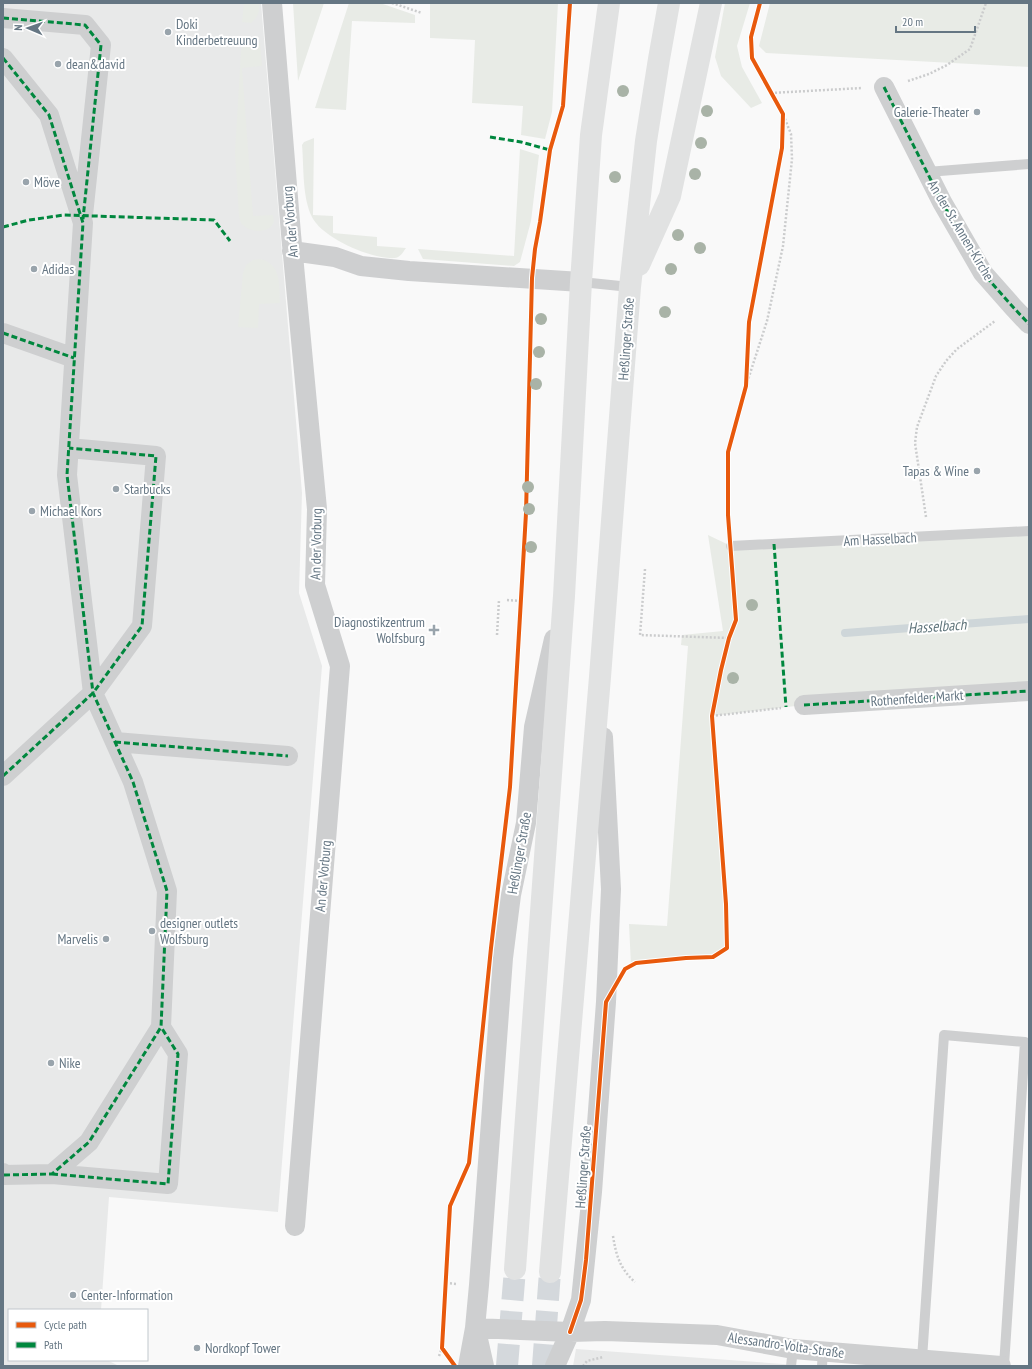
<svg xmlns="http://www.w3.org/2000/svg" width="1032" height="1369" font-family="'PT Sans Narrow',sans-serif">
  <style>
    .built { fill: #e8e9e9 }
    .green { fill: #e8ebe6 }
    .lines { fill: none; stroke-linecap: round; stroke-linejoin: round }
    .stream { stroke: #ced6d9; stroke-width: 8 }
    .secondary-tunnel { stroke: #d4d8dc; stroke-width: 22; stroke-dasharray: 22 11; stroke-linecap: butt }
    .path { stroke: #cbcccd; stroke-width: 2.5; stroke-dasharray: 2 2; stroke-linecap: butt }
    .lane { stroke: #cecfd0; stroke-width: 10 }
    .street { stroke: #cecfd0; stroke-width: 20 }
    .secondary { stroke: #e1e2e2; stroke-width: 22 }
    .quiet { stroke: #00873e; stroke-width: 3; stroke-dasharray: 6 3; stroke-linecap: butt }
    .cycleway-casing { stroke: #fff; stroke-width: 6 }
    .cycleway { stroke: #e8590c; stroke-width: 4 }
    .tree { fill: #a9b3a7 }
    .poi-dot { fill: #99a4ac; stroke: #fff; stroke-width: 1.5 }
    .labels { text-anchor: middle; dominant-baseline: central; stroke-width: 4; stroke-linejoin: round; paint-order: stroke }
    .poi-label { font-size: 14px; fill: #657683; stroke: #fff; text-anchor: start }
    .street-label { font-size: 14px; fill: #657683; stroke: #fff }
    .water-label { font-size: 15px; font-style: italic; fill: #60757c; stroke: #fff }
  </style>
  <rect width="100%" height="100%" fill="#f9f9f9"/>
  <!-- built -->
  <path class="built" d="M 3,3 L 261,3 L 302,493 L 299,593 L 322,666 L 278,1212 L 109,1197 L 101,1310 L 9,1310 L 9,1360 L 107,1360 L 119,1366 L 3,1366 Z
    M 576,1349 L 811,1366 L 573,1366 Z"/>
  <!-- green -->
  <path class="green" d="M 244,3 L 259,3 C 260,12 258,17 251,23 L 242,22 Z
    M 293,3 L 324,3 L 298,81 Z
    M 349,3 L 380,3 L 415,15 L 415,23 L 352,21 L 346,110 L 315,108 Z
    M 430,3 L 558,3 L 552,112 L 545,139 L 521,135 L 523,106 L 472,103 L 475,40 L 430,38 Z
    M 725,3 L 750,3 L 737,46 L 742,67 L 762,103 L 751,108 L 721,76 L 715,57 Z
    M 770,3 L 1029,3 L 1029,67 L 766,53 L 759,46 Z
    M 251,39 L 256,40 L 260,43 L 262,66 L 242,68 L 253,216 L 273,215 C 273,215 274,221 274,221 C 271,234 250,233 243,225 C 240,223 240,219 239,216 L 235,152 L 241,51 C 243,45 245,41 251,39 Z
    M 314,138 L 313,215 L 333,216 L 333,233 L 377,237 L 377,246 L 406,248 C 403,252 401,257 395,258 C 373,260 322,238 312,217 C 302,197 304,167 302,145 L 304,142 Z
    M 520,149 L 539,155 L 531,221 L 520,262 L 514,266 L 423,259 L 418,249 L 514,256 Z
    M 260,259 C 282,264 279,285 280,303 L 259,304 L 258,328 L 238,327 L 243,273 L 246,265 L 253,260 Z
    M 1029,531 L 1029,691 L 804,705 L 712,716 L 726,904 L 727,948 L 713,957 L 636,963 L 631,966 L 629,924 L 667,926 L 688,646 L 681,645 L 682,635 L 723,631 L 708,535 L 731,546 Z"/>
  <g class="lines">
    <!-- stream -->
    <path class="stream" d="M 845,633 L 1029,619"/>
    <!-- secondary-tunnel -->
    <path class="secondary-tunnel" d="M 507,1366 L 515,1269
      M 543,1366 L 550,1272"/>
    <!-- path -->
    <path class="path" d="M 392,3 L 422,13
      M 908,81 L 929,74 L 947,65 L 970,49 L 986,3
      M 771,93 L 862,88
      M 746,386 L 767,321 L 783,246 L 792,159 L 791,134 L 783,114
      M 926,517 L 915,443 L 917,427 L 936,376 L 946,361 L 957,349 L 995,321
      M 645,569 L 640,635 L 729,638
      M 507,600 L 521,601
      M 497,635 L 499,600
      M 712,716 L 781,708
      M 613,1236 C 616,1255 620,1269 635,1282
      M 446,1283 L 457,1284
      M 439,1356 L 442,1348
      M 583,1366 L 587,1361 L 603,1357"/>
    <!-- lane -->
    <path class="lane" d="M 927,172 L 1029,164
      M 581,282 L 630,287
      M 731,546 L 1029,531
      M 922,1359 L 944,1035 L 1025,1042 L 1004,1366
      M 791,1366 L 793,1349
      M 822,1366 L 823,1351"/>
    <!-- street -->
    <path class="street" d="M 272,3 L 291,234 L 317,509 L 315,585 L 340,666 L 295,1226
      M 3,18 L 85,25 L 101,45 L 83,215
      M 3,58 L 49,115 L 83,223 L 67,475 L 93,693 L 133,782 L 167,891 L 161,1027 L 89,1142 L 52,1174 L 4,1175 L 3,1173
      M 884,87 L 942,202 L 983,273 L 1013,307 L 1029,324
      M 292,251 L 335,257 L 361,266 L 409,271 L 581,282
      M 3,333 L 74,358
      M 804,705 L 1029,691
      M 115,742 L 288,756
      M 3,776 L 93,693 L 142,626 L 156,456 L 69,448
      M 52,1174 L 168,1184 L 178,1054 L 161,1027
      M 475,1328 L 570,1332 L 605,1331 L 717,1335 L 793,1349 L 1001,1366
      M 477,1335 L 484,1366
      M 468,1366 L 475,1328 L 479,1285 L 503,958 L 511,895 L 526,823 L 534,727 L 554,639
      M 555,1366 L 570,1332 L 581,1300 L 592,1192 L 606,1002 L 611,889 L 603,737"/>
    <!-- secondary -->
    <path class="secondary" d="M 639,265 L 670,196 L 711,3
      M 515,1269 L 564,596 L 581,282 L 591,135 L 609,3
      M 550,1272 L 600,677 L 630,287 L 646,141 L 659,59 L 669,3"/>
    <!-- quiet -->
    <path class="quiet" d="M 3,18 L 85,25 L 101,45 L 83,219
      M 3,58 L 49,115 L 83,223 L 67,475 L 93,693 L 133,782 L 167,891 L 161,1027 L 89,1142 L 52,1174 L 4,1175 L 3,1173
      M 884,87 L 942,202 L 983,273 L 1013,307 L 1029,324
      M 490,137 L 521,142 L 550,150
      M 3,227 L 29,220 L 64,215 L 214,220 L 230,241
      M 3,333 L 74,358
      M 774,544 L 786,707
      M 804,705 L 1029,691
      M 115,742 L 288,756
      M 3,776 L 93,693 L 142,626 L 156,456 L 69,448
      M 52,1174 L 168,1184 L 178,1054 L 161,1027"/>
    <!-- cycleway casing -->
    <g class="cycleway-casing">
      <path id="cycleway" d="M 570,1332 L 581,1300 L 586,1260 L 606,1002 L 625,969 L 636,963 L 686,958 L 713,957 L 727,948 L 726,904 L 712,716 L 721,670 L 729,638 L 736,620 L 728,515 L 728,452 L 746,386 L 749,322 L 782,148 L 783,114 L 752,58 L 751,37 L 760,3
        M 455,1366 L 442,1348 L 450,1206 L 469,1163 L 491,948 L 510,787 L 526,513 L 532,278 L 535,249 L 540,222 L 550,150 L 563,106 L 570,3"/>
    </g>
    <!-- cycleway -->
    <use href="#cycleway" class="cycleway"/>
  </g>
  <!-- trees -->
  <g class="tree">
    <circle cx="623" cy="91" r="6"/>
    <circle cx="707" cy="111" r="6"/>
    <circle cx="701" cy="143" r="6"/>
    <circle cx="695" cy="174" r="6"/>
    <circle cx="615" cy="177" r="6"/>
    <circle cx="678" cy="235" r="6"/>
    <circle cx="700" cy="248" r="6"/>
    <circle cx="671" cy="269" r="6"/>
    <circle cx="665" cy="312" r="6"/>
    <circle cx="541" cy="319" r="6"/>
    <circle cx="539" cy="352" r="6"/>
    <circle cx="536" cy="384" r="6"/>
    <circle cx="528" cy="487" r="6"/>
    <circle cx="529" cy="509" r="6"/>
    <circle cx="531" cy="547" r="6"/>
    <circle cx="752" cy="605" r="6"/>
    <circle cx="733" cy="678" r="6"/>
  </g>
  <!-- markers -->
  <g class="poi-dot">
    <circle cx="168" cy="32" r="4"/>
    <circle cx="58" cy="64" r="4"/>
    <circle cx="977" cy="112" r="4"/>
    <circle cx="26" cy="182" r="4"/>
    <circle cx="34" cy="269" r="4"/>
    <circle cx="977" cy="471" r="4"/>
    <circle cx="116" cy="489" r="4"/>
    <circle cx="32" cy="511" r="4"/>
    <path d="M432 624h4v4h4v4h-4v4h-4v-4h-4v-4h4z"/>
    <circle cx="152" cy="931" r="4"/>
    <circle cx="106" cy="939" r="4"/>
    <circle cx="51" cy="1063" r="4"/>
    <circle cx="73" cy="1295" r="4"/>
    <circle cx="197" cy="1348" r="4"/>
  </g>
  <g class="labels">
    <!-- poi labels -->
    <g class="poi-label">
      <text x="176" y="24">Doki<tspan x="176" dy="16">Kinderbetreuung</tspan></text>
      <text x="66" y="64">dean&amp;david</text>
      <text x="969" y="112" text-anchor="end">Galerie-Theater</text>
      <text x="34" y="182">Möve</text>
      <text x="42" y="269">Adidas</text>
      <text x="969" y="471" text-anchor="end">Tapas &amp; Wine</text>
      <text x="124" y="489">Starbucks</text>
      <text x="40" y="511">Michael Kors</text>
      <text x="425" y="622" text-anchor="end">Diagnostikzentrum<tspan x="425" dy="16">Wolfsburg</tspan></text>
      <text x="160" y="923">designer outlets<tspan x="160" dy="16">Wolfsburg</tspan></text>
      <text x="98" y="939" text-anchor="end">Marvelis</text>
      <text x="59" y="1063">Nike</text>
      <text x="81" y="1295">Center-Information</text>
      <text x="205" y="1348">Nordkopf Tower</text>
    </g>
    <!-- street labels -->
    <g class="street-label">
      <text transform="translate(290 222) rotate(-95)">An der Vorburg</text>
      <text transform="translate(961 230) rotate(59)">An der St. Annen-Kirche</text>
      <text transform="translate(626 339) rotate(-86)">Heßlinger Straße</text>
      <text transform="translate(880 539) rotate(-3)">Am Hasselbach</text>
      <text transform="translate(316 544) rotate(-89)">An der Vorburg</text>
      <text transform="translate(917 698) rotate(-4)">Rothenfelder Markt</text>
      <text transform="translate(519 853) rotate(-80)">Heßlinger Straße</text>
      <text transform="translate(323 876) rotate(-85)">An der Vorburg</text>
      <text transform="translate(583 1167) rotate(-86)">Heßlinger Straße</text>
      <text transform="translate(786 1345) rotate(8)">Alessandro-Volta-Straße</text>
    </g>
    <!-- water labels -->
    <g class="water-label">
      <text transform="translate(937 626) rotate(-4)">Hasselbach</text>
    </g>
  </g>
  <!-- border -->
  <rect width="1032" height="1369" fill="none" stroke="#657683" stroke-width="8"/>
  <!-- legend -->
  <rect x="8" y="1309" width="140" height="52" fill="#ffffff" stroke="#c1c8cd"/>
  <rect x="16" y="1322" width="20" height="6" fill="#e8590c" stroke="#c1c8cd"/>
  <text x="44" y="1329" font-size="12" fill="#657683">Cycle path</text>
  <rect x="16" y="1342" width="20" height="6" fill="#00873e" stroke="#c1c8cd"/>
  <text x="44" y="1349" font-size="12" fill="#657683">Path</text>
  <!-- north arrow -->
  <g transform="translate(28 28) rotate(272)" stroke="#ffffff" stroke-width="3" paint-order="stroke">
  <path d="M0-3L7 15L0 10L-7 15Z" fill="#657683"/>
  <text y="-6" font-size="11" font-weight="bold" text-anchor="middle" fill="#657683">N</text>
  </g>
  <!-- scale -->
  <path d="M896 26v6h79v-6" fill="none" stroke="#657683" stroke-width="2"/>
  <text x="902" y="26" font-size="12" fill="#657683" stroke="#ffffff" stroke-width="3" paint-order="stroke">20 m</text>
</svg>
